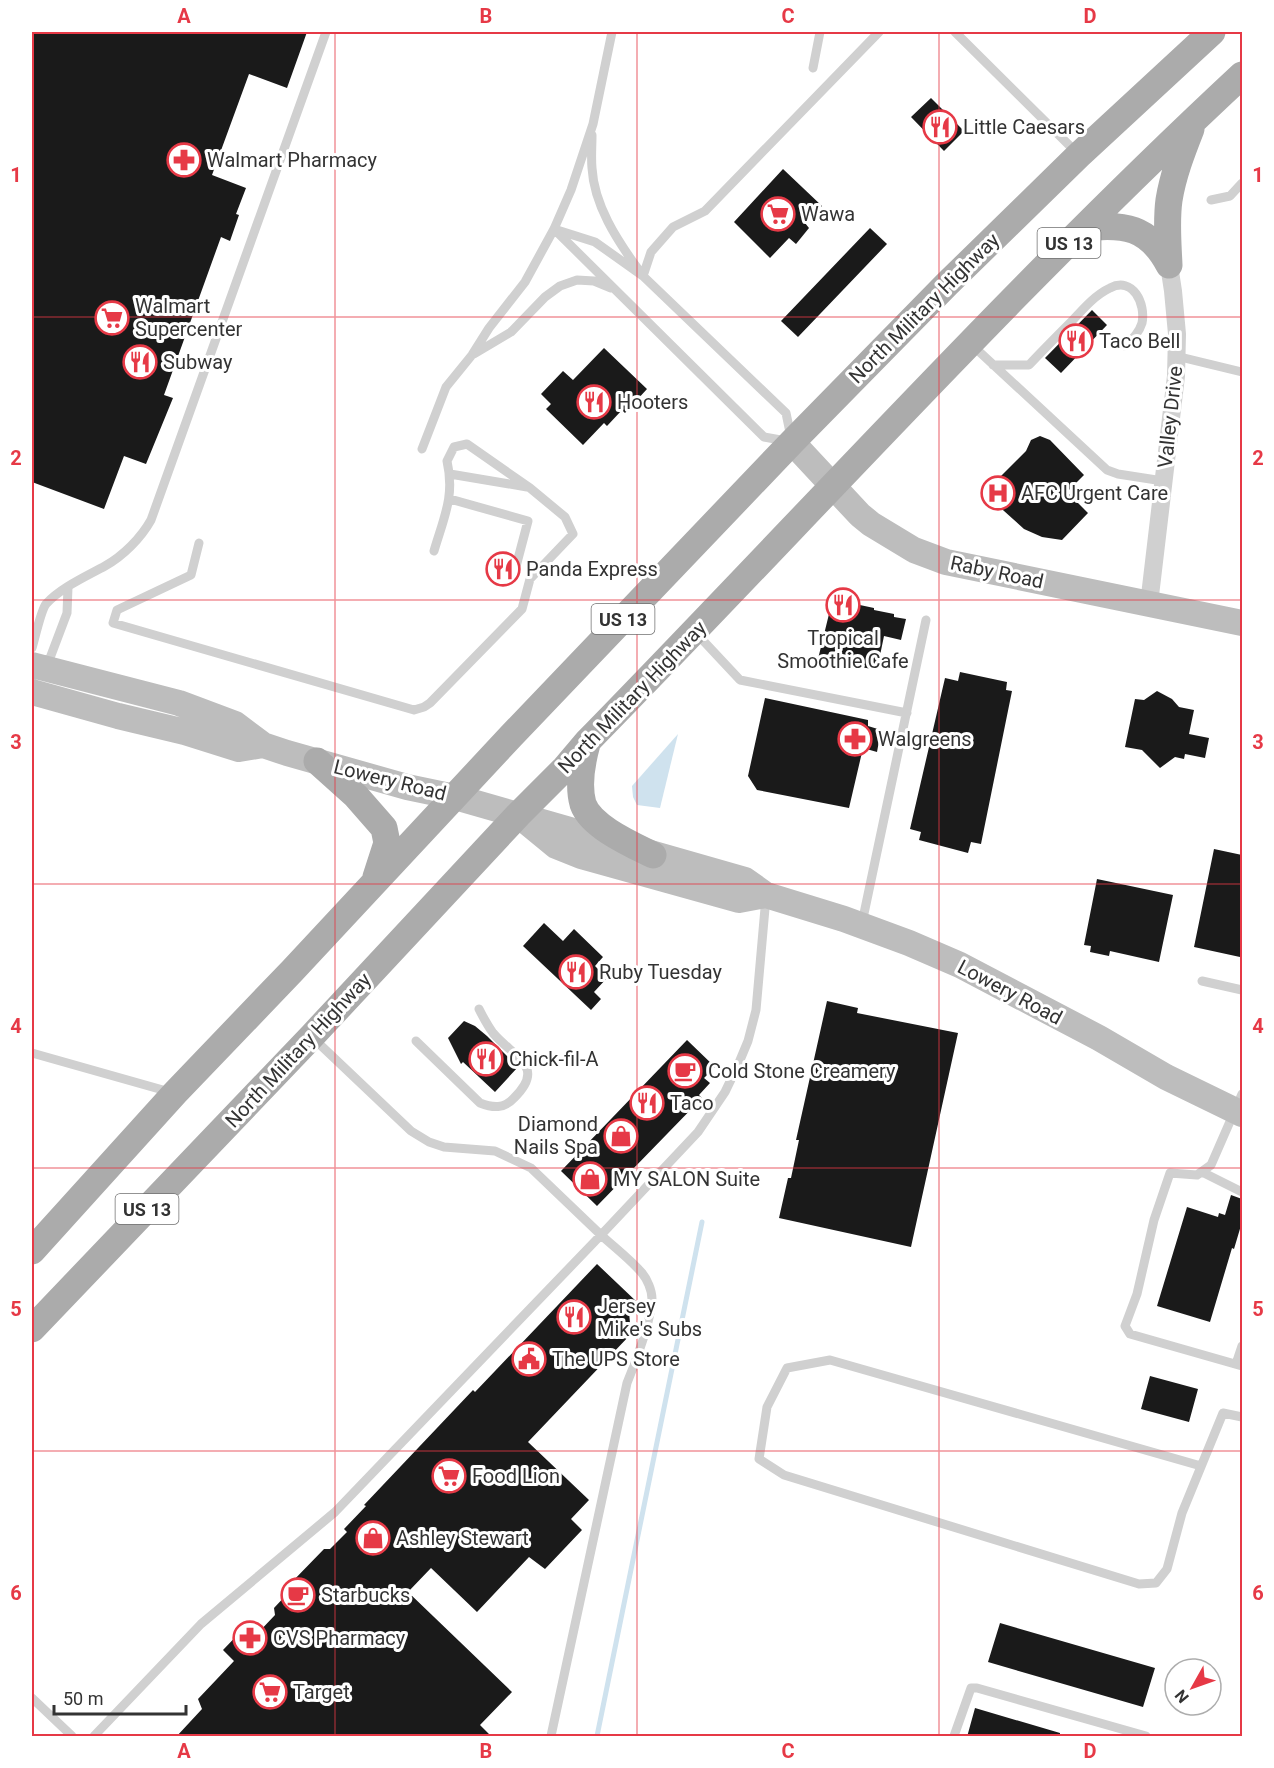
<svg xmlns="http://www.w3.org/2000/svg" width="1274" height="1768" font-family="Roboto,sans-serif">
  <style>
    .water { fill: #cfe2ee }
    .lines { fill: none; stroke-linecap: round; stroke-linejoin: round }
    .stream { stroke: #cfe2ee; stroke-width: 5 }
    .building { fill: #1a1a1a }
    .lane { stroke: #d0d0d0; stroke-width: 9 }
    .street { stroke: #d0d0d0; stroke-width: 18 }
    .secondary { stroke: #bdbdbd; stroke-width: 26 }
    .primary { stroke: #ababab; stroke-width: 27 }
    .grid { fill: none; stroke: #e63946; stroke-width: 1.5; stroke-opacity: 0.55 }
    .labels { text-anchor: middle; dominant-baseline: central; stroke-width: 6; stroke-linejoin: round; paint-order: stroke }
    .shield { fill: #fff; stroke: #707070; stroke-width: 1.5 }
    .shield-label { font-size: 18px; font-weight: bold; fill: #333 }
    .poi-label { font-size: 20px; fill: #333; stroke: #fff; text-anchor: start }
    .street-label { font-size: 20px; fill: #333; stroke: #fff }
    .neatline { fill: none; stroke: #e63946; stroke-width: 2 }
    .grid-label { font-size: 20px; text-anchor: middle; font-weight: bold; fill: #e63946 }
  </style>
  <rect width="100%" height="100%" fill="#fff"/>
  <!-- water -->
  <path class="water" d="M 678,734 L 660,808 L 637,805 L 633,797 L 632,786 Z"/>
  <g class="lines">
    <!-- stream -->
    <path class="stream" d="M 597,1736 L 702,1222"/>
  </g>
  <!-- building -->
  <path class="building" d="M 32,32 L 307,32 L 287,88 L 249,74 L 212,175 L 246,188 L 236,214 L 239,215 L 230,241 L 221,237 L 164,395 L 173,398 L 146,464 L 124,456 L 104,509 L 32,482 Z
    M 931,98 L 964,131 L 944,151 L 911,117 Z
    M 783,169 L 822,206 L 805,223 L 809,228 L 796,244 L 789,238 L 770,258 L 734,222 Z
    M 870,228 L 887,244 L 798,337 L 781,321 Z
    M 1092,310 L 1107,325 L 1061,373 L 1045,358 Z
    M 604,348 L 647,389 L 625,413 L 622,410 L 607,426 L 604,423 L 583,445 L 546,409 L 551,404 L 541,394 L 563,371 L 573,380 Z
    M 1040,436 L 1050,440 L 1084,475 L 1067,492 L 1088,513 L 1062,540 L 1042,537 L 1024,529 L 984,493 L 1026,451 L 1031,440 Z
    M 841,601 L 874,608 L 874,610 L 894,614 L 894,617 L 906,619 L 901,640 L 884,636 L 877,670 L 818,659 L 829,614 L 838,616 Z
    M 960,672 L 1007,682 L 1006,690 L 1012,691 L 981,844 L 971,842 L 968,853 L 919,840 L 921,832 L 910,829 L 945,678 L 958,681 Z
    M 1157,691 L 1172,699 L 1179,707 L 1194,710 L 1189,734 L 1209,738 L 1205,758 L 1185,754 L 1184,759 L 1175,757 L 1160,768 L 1142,750 L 1125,747 L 1135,699 L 1144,700 Z
    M 765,698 L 868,720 L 868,726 L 881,730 L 877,752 L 863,748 L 849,808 L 757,790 L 748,776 Z
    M 1214,849 L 1242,855 L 1242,946 L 1240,957 L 1194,947 Z
    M 1097,879 L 1173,895 L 1159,962 L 1110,951 L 1109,956 L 1090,952 L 1091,946 L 1084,945 Z
    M 544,923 L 563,941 L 574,929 L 603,957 L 595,966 L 607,978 L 594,992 L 601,999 L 591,1010 L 523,946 Z
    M 827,1001 L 858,1008 L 857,1013 L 958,1033 L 911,1247 L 779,1218 L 788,1178 L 791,1178 L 799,1140 L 796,1140 Z
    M 464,1021 L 475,1026 L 487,1036 L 518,1067 L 495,1092 L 463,1062 L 461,1064 L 448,1038 Z
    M 687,1040 L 715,1067 L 704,1078 L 710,1083 L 699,1095 L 702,1098 L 597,1206 L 561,1171 Z
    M 1231,1195 L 1242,1199 L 1242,1222 L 1234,1249 L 1232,1248 L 1210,1322 L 1157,1306 L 1187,1207 L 1218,1217 L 1219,1213 L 1225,1215 Z
    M 597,1264 L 638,1303 L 629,1312 L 631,1334 L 528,1442 L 589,1500 L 571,1519 L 582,1530 L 545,1569 L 529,1557 L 477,1612 L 431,1568 L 408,1592 L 512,1692 L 480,1725 L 492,1737 L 176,1737 L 202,1709 L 198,1699 L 234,1661 L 223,1650 L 246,1626 L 256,1635 L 275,1615 L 274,1608 L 288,1593 L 289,1585 L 324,1549 L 330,1549 L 347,1532 L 344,1529 L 366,1506 L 364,1505 L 473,1390 L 475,1392 Z
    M 1150,1376 L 1198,1389 L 1189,1422 L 1141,1409 Z
    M 1000,1623 L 1155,1668 L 1143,1707 L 988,1662 Z
    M 975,1708 L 1060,1733 L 1060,1737 L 967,1737 Z"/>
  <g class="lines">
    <!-- lane -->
    <path class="lane" d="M 955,32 L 1077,153
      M 813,68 L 820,32
      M 592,135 C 592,146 591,158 592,168 C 594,205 617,240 638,269
      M 1211,200 L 1230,196 L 1242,183
      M 554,229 L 595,242 L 643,276 L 786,413 L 792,442 L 764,437 Z
      M 643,276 L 651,252 L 673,227 L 705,211 L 879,32
      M 972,345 L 1107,470 L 1118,474 L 1163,481
      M 474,354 L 511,332 L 545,297 L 560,286 L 577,280 L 594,281 L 611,288
      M 1176,356 L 1242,372
      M 993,365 L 1029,365 C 1043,350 1057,336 1072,321 C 1083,309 1095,295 1110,288 C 1133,276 1146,304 1142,323 C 1139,333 1132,339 1125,346
      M 422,449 L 446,387 L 472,355 L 489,328 L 525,282 L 554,229 L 571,190 L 593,124 L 612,32
      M 450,474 L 527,487
      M 450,499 L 528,521 L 514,574
      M 199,543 L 191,575 L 117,610 L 113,623 L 414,710 L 424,707 L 430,703 L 522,609 L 530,579 L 573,534 L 565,517 L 530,488 L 467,444 L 454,447 L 447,461 C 455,496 444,517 434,551
      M 696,633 L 740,680 L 907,713
      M 32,648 C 35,638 41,610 46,604 C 60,588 87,576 105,566 C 123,556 141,538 151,520 L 326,32
      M 32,678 L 38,663 L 50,658 L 67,613 L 68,587
      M 862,923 L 926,620
      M 1202,981 L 1242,990
      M 313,1038 L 411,1131 L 429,1142 L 444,1147 L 495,1151 L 531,1168 L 601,1235 L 698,1132 L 725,1092 L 738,1065 L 748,1041 L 756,1010 L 766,897
      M 416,1041 L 480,1103 C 493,1108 504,1109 514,1098 C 547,1066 513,1057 493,1033 C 488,1026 483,1017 479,1009
      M 32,1053 L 170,1092
      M 1242,1094 L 1211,1165 L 1197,1175 L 1170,1173 L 1154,1220 L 1137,1294 L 1125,1326 L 1130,1334 L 1242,1366
      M 1202,1172 L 1242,1192
      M 1236,1364 L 1242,1346
      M 1201,1466 L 830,1360 L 787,1368 L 767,1407 L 759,1459 L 784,1475 L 1139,1584 L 1156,1583 L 1167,1569 L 1182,1513 L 1223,1413 L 1242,1417
      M 32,1698 L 72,1736
      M 94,1736 L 201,1624 L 335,1512 L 601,1235 C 614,1247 630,1259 642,1273 C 647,1279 652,1290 652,1299 C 651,1320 636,1362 627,1383 L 551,1736
      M 954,1736 L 971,1688 L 977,1688 L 1146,1736"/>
    <!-- street -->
    <path class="street" d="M 1149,604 L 1176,376 L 1177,334 L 1173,291 L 1169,265"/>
    <!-- secondary -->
    <path class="secondary" d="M 792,442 L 860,515 L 871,524 L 914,550 L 946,562 L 1242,623
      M 32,665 L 179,703 L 235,724 L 263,745 L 287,753 L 407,787 L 455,797 L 745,880 L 766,895 L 844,919 L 909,943 L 960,965 L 1099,1038 L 1166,1077 L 1242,1114
      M 32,692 L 118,716 L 185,732 L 239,749 L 263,745
      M 528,823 L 556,846 L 581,856 L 739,900 L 766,895"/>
    <!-- primary -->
    <path class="primary" d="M 1084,228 C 1124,223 1149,227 1169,265
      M 1169,265 C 1168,243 1166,221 1169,200 C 1173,175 1182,152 1191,129
      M 587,744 C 582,762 578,786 583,804 C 591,827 633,845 653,855
      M 317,761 L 356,796 L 384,828 L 387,843 L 376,877
      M 32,1251 L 175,1093 L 292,971 L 512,735 L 792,442 L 947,284 L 1079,155 L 1212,32
      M 32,1329 L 312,1036 L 518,815 L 565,768 L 587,742 C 805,519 1014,287 1242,75"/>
  </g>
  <!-- grid -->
  <path class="grid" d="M 335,32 L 335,1736M 637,32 L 637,1736M 939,32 L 939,1736M 32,317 L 1242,317M 32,600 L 1242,600M 32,884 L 1242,884M 32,1168 L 1242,1168M 32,1451 L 1242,1451"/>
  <!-- icons -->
  <defs>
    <g id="restaurant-ring" transform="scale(1.725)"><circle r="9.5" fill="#fff" stroke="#e63946" stroke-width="1.5"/><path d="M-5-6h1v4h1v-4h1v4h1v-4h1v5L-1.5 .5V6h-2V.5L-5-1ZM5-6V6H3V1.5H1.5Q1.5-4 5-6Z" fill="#e63946"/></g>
    <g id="pharmacy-ring" transform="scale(1.725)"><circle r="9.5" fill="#fff" stroke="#e63946" stroke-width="1.5"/><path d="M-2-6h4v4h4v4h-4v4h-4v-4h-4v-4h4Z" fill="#e63946"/></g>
    <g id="supermarket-ring" transform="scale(1.725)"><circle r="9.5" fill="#fff" stroke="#e63946" stroke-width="1.5"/><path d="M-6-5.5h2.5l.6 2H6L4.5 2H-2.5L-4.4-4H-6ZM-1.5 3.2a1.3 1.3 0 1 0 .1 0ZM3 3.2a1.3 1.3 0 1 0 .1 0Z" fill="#e63946"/></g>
    <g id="hospital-ring" transform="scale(1.725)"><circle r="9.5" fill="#fff" stroke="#e63946" stroke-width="1.5"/><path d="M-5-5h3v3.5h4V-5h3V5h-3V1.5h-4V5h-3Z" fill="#e63946"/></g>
    <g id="cafe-ring" transform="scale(1.725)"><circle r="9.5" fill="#fff" stroke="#e63946" stroke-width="1.5"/><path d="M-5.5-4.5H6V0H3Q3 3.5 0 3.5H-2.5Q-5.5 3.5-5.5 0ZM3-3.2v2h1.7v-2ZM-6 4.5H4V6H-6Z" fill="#e63946"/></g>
    <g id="shop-ring" transform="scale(1.725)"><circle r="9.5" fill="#fff" stroke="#e63946" stroke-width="1.5"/><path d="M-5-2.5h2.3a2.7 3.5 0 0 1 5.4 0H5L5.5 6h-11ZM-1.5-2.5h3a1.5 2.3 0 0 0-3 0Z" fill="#e63946"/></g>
    <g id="civic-ring" transform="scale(1.725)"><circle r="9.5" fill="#fff" stroke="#e63946" stroke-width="1.5"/><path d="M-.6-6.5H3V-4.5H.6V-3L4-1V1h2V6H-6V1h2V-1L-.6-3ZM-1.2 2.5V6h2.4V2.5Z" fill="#e63946"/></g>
  </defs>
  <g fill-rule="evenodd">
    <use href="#restaurant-ring" x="940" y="127"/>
    <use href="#pharmacy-ring" x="184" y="160"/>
    <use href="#supermarket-ring" x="778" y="214"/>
    <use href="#supermarket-ring" x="112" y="318"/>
    <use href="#restaurant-ring" x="1076" y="341"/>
    <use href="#restaurant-ring" x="140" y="362"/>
    <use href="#restaurant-ring" x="594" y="402"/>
    <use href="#hospital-ring" x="998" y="493"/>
    <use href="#restaurant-ring" x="503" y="569"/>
    <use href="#restaurant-ring" x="843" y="605"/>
    <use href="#pharmacy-ring" x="855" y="739"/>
    <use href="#restaurant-ring" x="576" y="972"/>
    <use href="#restaurant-ring" x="486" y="1059"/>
    <use href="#cafe-ring" x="685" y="1071"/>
    <use href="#restaurant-ring" x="647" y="1103"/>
    <use href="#shop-ring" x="621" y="1136"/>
    <use href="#shop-ring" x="590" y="1179"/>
    <use href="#restaurant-ring" x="574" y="1317"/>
    <use href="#civic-ring" x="529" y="1359"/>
    <use href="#supermarket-ring" x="449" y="1476"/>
    <use href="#shop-ring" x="373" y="1538"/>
    <use href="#cafe-ring" x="298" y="1595"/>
    <use href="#pharmacy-ring" x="250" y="1638"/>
    <use href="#supermarket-ring" x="270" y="1692"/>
  </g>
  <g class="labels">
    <!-- shield labels -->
    <g class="shield">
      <rect x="1037.5" y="228" width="63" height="30" rx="4.5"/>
      <rect x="591.5" y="604" width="63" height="30" rx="4.5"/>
      <rect x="115.5" y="1194" width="63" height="30" rx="4.5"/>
    </g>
    <g class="shield-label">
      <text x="1069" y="243">US 13</text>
      <text x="623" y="619">US 13</text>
      <text x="147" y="1209">US 13</text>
    </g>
    <!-- poi labels -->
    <g class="poi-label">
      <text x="963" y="127">Little Caesars</text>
      <text x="207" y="160">Walmart Pharmacy</text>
      <text x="801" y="214">Wawa</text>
      <text x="135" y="306">Walmart<tspan x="135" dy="23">Supercenter</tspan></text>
      <text x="1099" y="341">Taco Bell</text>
      <text x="163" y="362">Subway</text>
      <text x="617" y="402">Hooters</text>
      <text x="1021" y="493">AFC Urgent Care</text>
      <text x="526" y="569">Panda Express</text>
      <text x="843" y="638" text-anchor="middle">Tropical<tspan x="843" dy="23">Smoothie Cafe</tspan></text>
      <text x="878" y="739">Walgreens</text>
      <text x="599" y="972">Ruby Tuesday</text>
      <text x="509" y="1059">Chick-fil-A</text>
      <text x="708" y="1071">Cold Stone Creamery</text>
      <text x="670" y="1103">Taco</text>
      <text x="598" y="1124" text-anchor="end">Diamond<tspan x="598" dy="23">Nails Spa</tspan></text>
      <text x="613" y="1179">MY SALON Suite</text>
      <text x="597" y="1306">Jersey<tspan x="597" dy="23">Mike's Subs</tspan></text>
      <text x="552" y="1359">The UPS Store</text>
      <text x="472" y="1476">Food Lion</text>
      <text x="396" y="1538">Ashley Stewart</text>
      <text x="321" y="1595">Starbucks</text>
      <text x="273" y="1638">CVS Pharmacy</text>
      <text x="293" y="1692">Target</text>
    </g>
    <!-- street labels -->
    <g class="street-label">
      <text transform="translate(924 308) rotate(-45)">North Military Highway</text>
      <text transform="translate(1170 417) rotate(-84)">Valley Drive</text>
      <text transform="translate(997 572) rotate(12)">Raby Road</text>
      <text transform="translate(632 697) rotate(-46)">North Military Highway</text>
      <text transform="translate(390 780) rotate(14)">Lowery Road</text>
      <text transform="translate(1010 992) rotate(28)">Lowery Road</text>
      <text transform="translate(298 1050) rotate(-47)">North Military Highway</text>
    </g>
  </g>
  <!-- border -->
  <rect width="1274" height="1768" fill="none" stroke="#ffffff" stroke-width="66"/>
  <!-- north arrow -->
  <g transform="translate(1193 1687) rotate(230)"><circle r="28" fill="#ffffff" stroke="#adadad" stroke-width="1.5"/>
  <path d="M0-4.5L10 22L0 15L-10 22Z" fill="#e63946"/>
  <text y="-9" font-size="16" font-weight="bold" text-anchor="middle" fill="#333333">N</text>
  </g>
  <!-- scale -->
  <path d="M54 1705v9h132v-9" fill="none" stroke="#333333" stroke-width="3"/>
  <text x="63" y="1705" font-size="18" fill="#333333" stroke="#ffffff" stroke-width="4.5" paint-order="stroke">50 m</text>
  <rect x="33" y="33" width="1208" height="1702" class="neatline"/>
  <g class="grid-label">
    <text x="184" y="23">A</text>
    <text x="486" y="23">B</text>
    <text x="788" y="23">C</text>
    <text x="1090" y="23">D</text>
    <text x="16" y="182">1</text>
    <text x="1258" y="182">1</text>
    <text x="16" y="465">2</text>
    <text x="1258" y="465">2</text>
    <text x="16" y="749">3</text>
    <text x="1258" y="749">3</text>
    <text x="16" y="1033">4</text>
    <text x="1258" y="1033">4</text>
    <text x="16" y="1316">5</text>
    <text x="1258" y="1316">5</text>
    <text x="16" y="1600">6</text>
    <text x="1258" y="1600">6</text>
    <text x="184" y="1758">A</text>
    <text x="486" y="1758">B</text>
    <text x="788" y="1758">C</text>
    <text x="1090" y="1758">D</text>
  </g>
</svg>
